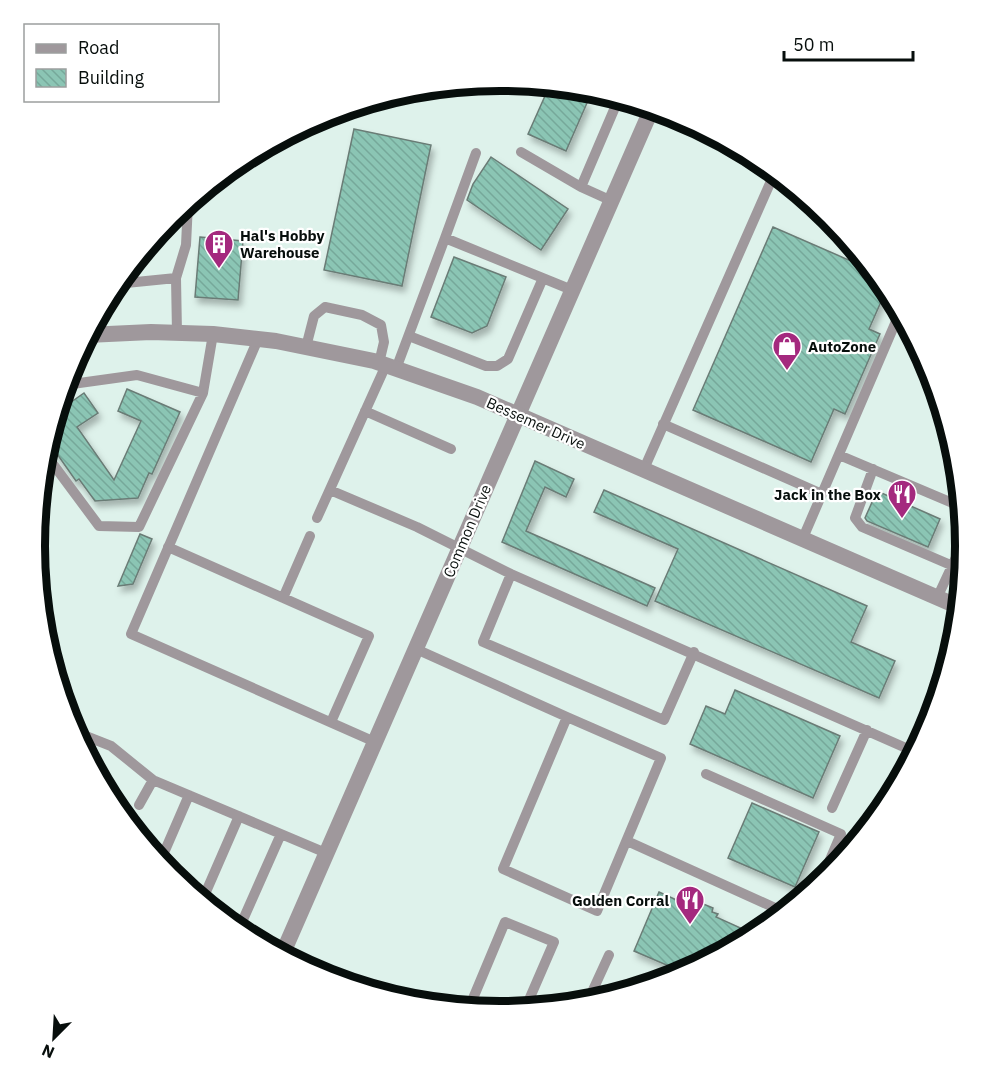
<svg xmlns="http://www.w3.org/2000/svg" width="1000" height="1092" font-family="'IBM Plex Sans',sans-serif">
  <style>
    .building { fill: url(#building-back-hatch); stroke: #6a7c76; stroke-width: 1.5; filter: url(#shadow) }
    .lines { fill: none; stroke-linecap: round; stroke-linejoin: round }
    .service { stroke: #9f989c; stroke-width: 10 }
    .minor { stroke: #9f989c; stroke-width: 16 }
    .tertiary { stroke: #9f989c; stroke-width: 16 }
    .labels { text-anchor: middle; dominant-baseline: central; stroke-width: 4.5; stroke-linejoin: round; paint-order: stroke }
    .poi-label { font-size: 15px; font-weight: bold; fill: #070e0c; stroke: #fff; text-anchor: start }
    .street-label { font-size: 15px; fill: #070e0c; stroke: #fff }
    .rim { fill: none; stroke: #070e0c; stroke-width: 8 }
  </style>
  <defs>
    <pattern id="building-back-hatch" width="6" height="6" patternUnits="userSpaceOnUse" patternTransform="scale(1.5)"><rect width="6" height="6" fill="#8bc5b4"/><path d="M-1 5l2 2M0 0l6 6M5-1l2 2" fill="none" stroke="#76a89a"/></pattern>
    <filter id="shadow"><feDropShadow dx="3" dy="5.5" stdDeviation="3" flood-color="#0004"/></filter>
  </defs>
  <rect width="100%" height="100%" fill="#def2eb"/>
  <!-- building -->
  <path class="building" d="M 549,87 L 587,103 L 566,151 L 528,134 Z
    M 354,129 L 431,145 L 402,286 L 324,270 Z
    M 491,157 L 568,209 L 541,250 L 467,200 L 473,184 Z
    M 773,227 L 874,271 L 887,288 L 869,329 L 880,334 L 845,414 L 834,409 L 811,462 L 693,410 Z
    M 200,237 L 243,241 L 238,300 L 195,297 Z
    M 454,257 L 506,277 L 487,326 L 472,333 L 431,317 Z
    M 127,389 L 180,412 L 152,474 L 149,473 L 138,498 L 95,501 L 79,479 L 76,481 L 48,441 L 57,412 L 84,393 L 98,413 L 77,427 L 114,480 L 141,421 L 118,411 Z
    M 535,461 L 574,479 L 566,497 L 545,487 L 526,531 L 655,588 L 647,606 L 502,542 Z
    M 604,490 L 867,606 L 851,642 L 895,661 L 879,698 L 655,601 L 678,549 L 594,512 Z
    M 877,491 L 940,519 L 928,547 L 867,521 L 865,518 Z
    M 140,534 L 152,539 L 133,584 L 118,586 Z
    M 735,690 L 840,736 L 813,798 L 690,744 L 706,706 L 725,714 Z
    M 752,803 L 819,832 L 795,887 L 728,858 Z
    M 659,892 L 694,908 L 695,905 L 700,907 L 701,903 L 713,908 L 712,912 L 718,914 L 716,917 L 756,935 L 685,973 L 634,951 Z"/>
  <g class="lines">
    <!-- service -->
    <path class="service" d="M 521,152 L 581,187
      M 612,201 L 581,187 L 619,98
      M 445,238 L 476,153
      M 176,278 L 186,245 L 188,203
      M 116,284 L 176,278 L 177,333
      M 409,336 L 486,366 L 497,366 L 508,359 L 543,278
      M 258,339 L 131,634 L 375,742
      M 306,347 L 314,316 L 325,307 L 362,315 L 381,325 L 384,342 L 379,363
      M 396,369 L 445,238 L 572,290
      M 65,385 L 137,375 L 203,393
      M 365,411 L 451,449
      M 663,424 L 822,494
      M 44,452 L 99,526 L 139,527 L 203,393 L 213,334
      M 839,455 L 962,507
      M 644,469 L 775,172
      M 873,469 L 855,518 L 862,527 L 953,566
      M 330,490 L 417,527 L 511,574 L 915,752
      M 317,518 L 386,365
      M 803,538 L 900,312
      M 168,547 L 369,636 L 331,722
      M 511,574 L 483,642 L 664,720 L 694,652
      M 283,598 L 310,536
      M 937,598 L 965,538
      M 416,649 L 567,717
      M 567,717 L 661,758 L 597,911 L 503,869 Z
      M 73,731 L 111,746 L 153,780
      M 706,774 L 841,834 L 820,883
      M 139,805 L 153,780 L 326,853
      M 832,808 L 867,730
      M 627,841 L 784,912
      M 160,862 L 189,795
      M 202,901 L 239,816
      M 238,931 L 281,834
      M 587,1003 L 609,955
      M 469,1008 L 505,922 L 554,942 L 525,1009"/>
    <!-- minor -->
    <path class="minor" d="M 282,955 L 652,108"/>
    <!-- tertiary -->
    <path class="tertiary" d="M 87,335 L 151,332 L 213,334 L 276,341 L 374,361 L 477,397 L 959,607"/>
  </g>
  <!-- icons -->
  <defs>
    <g id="building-pin" transform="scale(1.5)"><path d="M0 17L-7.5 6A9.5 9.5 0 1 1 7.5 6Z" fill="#a4297e" stroke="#fff"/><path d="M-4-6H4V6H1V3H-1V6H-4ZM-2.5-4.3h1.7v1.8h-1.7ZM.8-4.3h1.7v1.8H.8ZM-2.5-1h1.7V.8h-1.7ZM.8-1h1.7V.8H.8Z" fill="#fff"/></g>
    <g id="shop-pin" transform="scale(1.5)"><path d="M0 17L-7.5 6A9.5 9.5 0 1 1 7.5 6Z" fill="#a4297e" stroke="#fff"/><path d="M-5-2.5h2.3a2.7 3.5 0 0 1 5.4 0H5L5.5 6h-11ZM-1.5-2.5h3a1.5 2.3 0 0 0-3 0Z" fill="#fff"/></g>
    <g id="restaurant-pin" transform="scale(1.5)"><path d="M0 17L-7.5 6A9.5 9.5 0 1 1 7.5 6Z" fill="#a4297e" stroke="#fff"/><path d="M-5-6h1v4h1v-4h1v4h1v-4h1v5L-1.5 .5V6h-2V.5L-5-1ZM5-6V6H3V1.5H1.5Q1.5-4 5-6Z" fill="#fff"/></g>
  </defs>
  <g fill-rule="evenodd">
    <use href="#building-pin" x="219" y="244"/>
    <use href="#shop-pin" x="787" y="346"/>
    <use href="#restaurant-pin" x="902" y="494"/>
    <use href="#restaurant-pin" x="690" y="900"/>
  </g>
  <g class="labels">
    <!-- poi labels -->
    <g class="poi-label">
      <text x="240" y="235">Hal's Hobby<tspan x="240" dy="17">Warehouse</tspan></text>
      <text x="808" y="346">AutoZone</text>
      <text x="881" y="494" text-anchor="end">Jack in the Box</text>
      <text x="669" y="900" text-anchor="end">Golden Corral</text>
    </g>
    <!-- street labels -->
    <g class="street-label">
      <text transform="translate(536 423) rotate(24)">Bessemer Drive</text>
      <text transform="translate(467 531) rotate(-67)">Common Drive</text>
    </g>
  </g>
  <!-- crop -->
  <path d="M0 0H1000V1092H0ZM45 546a455 455 0 1 1 910 0a455 455 0 1 1-910 0Z" fill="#fff" fill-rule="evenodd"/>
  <path class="rim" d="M45 546a455 455 0 1 1 910 0a455 455 0 1 1-910 0Z"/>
  <!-- legend -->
  <rect x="24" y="24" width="195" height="78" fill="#ffffff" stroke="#9c9f9e" stroke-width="1.5"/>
  <rect x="36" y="44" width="30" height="9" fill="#9f989c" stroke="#9c9f9e" stroke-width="1.5"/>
  <text x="78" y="54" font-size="18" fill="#070e0c">Road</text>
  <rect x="36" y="69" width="30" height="18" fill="url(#building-back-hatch)" stroke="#9c9f9e" stroke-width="1.5"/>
  <text x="78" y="84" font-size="18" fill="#070e0c">Building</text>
  <!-- north arrow -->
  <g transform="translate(54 1038) rotate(204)" stroke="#ffffff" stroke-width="4.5" paint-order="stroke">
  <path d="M0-4.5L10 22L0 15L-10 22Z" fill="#070e0c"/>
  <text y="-9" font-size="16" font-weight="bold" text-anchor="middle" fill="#070e0c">N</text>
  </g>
  <!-- scale -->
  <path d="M784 51v9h129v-9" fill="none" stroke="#070e0c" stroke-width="3"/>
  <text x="793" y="51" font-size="18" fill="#070e0c" stroke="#ffffff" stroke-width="4.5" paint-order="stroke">50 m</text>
</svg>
